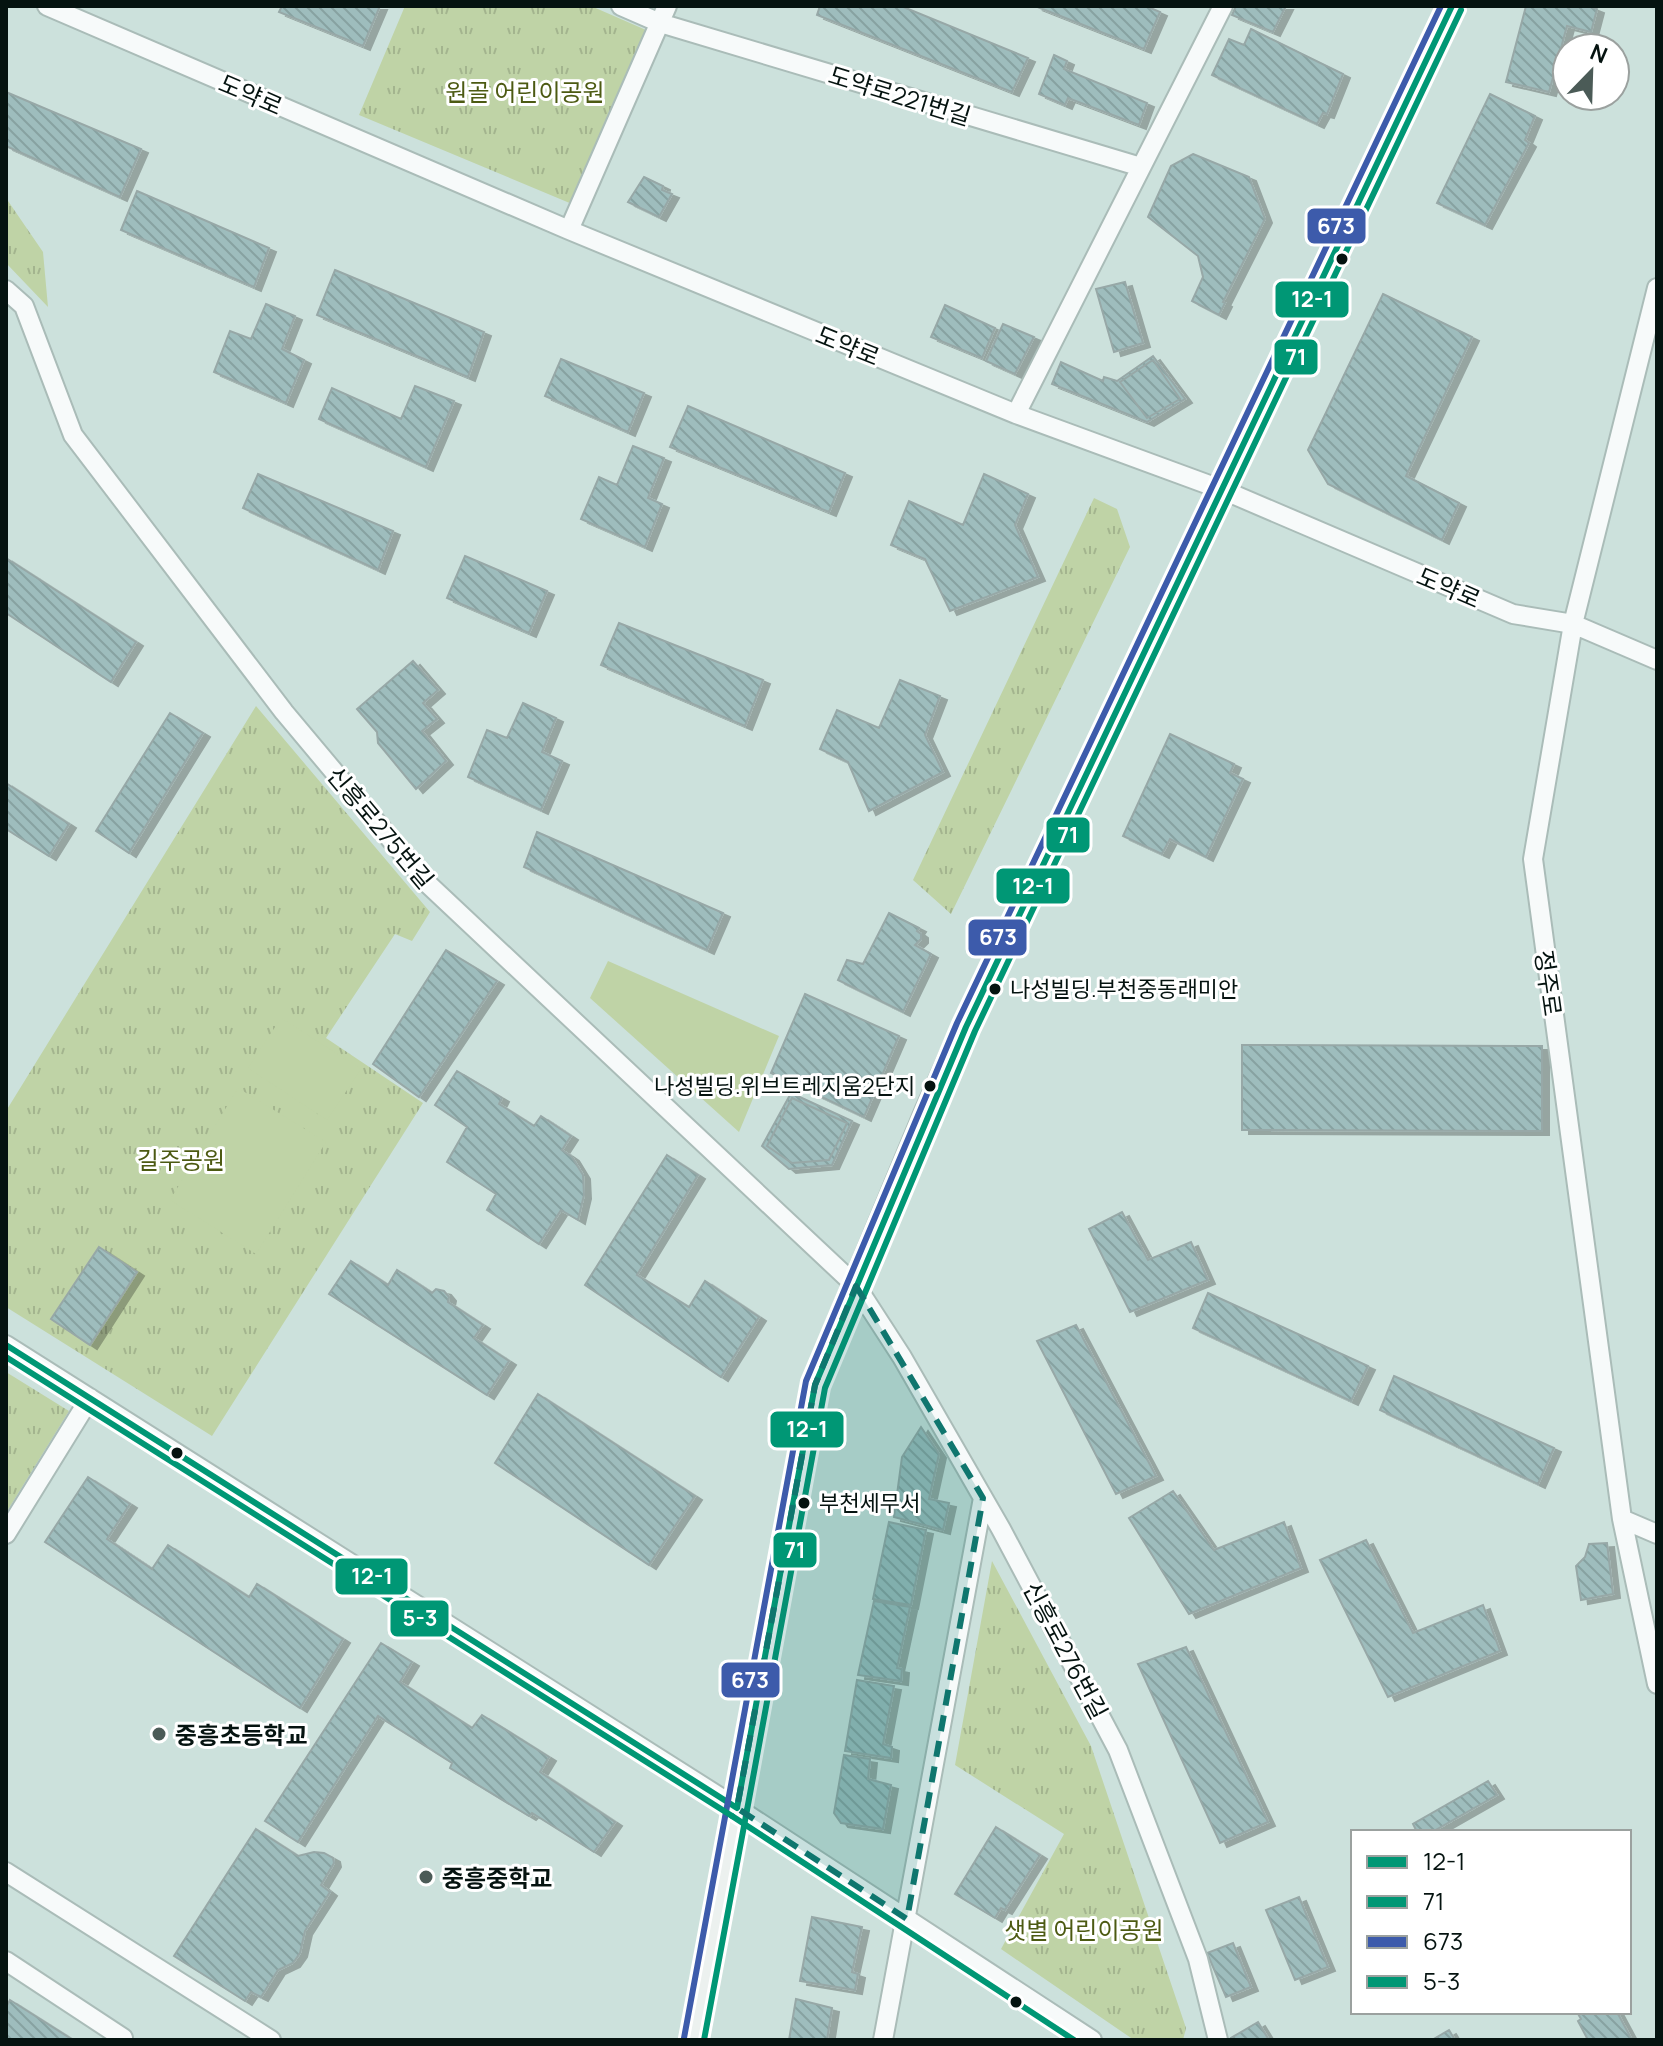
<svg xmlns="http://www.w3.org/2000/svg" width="1663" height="2046" font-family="Manrope,'Noto Sans KR',sans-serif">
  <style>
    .park { fill: url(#park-tufts) }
    .garden { fill: #bfd3a6 }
    .building { fill: url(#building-back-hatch); stroke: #97a8a7; stroke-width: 2; filter: url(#shadow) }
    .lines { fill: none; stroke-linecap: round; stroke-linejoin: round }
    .street-casing { stroke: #aabcb8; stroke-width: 22 }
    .secondary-casing { stroke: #aabcb8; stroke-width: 30 }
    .street { stroke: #f7fafa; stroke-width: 18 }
    .secondary { stroke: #ecf1ef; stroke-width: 26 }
    .bus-1-casing { stroke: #fff; stroke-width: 12 }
    .bus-2-casing { stroke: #fff; stroke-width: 12 }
    .bus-3-casing { stroke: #fff; stroke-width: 12 }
    .bus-4-casing { stroke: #fff; stroke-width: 12 }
    .bus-1 { stroke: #009775; stroke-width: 6 }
    .bus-2 { stroke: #009775; stroke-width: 6 }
    .bus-3 { stroke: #3d5bab; stroke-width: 6 }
    .bus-4 { stroke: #009775; stroke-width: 6 }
    .marked { fill: #0f766e; fill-opacity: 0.2; stroke: #0f766e; stroke-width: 6; stroke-dasharray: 16 10; stroke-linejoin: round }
    .bus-dot { fill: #051310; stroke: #fff; stroke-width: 3 }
    .poi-dot { fill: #4b5b57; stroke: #fff; stroke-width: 3 }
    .labels { text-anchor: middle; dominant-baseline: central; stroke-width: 6; stroke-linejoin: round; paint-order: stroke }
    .bus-label { font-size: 22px; fill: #051310; stroke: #fff; text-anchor: start }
    .park-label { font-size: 24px; fill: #4c5a12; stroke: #fff }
    .street-label { font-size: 24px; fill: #051310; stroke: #fff }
    .poi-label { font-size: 24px; font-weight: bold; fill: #051310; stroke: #fff; text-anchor: start }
    .line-badge { stroke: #fff; stroke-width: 3 }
    .badge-label { font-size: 22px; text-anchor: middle; font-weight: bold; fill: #fff }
  </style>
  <defs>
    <pattern id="park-tufts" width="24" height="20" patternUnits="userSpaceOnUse" patternTransform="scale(2)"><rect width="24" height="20" fill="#bfd3a6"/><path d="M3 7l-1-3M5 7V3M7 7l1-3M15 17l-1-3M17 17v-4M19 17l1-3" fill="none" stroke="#a3b48e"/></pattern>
    <pattern id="building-back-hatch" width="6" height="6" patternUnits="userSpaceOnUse" patternTransform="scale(2)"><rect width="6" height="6" fill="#9ebdbd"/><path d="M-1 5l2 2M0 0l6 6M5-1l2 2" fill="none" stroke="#87a2a1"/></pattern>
    <filter id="shadow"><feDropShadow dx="7" dy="4" stdDeviation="0" flood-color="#0004"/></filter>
  </defs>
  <rect width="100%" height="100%" fill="#cce1dc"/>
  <!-- park -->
  <path class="park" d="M 405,6 L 591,6 L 646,30 L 572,204 L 359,115 Z
    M 6,198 L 43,252 L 48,307 L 6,263 Z
    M 1094,498 L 1117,509 L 1130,547 L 951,914 L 913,880 Z
    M 256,706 L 430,912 L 412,941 L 395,934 L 326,1038 L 423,1103 L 212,1436 L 6,1307 L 6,1111 Z
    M 6,1372 L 69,1411 L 6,1513 Z
    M 992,1561 L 1091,1746 L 1186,2028 L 1183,2040 L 1134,2040 L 1001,1949 L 1064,1834 L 955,1765 Z"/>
  <!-- garden -->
  <path class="garden" d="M 608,961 L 779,1036 L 739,1132 L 590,998 Z
    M 281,1018 L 361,1069 L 327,1120 L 248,1068 Z
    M 238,1088 L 326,1142 L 256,1254 L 170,1200 Z"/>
  <!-- building -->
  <path class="building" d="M 282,6 L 380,6 L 363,46 L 279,12 Z
    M 820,6 L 901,6 L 1028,58 L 1012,92 L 817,15 Z
    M 1035,6 L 1146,6 L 1160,12 L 1144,49 Z
    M 1236,6 L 1286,6 L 1273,32 L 1232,15 Z
    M 1526,6 L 1589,6 L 1597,9 L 1591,32 L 1567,26 L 1549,92 L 1506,82 Z
    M 1251,29 L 1343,74 L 1327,114 L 1323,113 L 1317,124 L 1212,75 L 1229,39 L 1244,45 Z
    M 1054,55 L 1067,61 L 1064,69 L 1147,103 L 1139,125 L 1068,98 L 1065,105 L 1039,94 Z
    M 6,92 L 141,149 L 120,197 L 6,146 Z
    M 1490,94 L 1535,116 L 1525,140 L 1529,143 L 1485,225 L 1437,203 Z
    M 1193,154 L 1249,177 L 1265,219 L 1223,302 L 1225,303 L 1219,315 L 1192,301 L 1203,277 L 1198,256 L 1148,217 L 1171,166 Z
    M 644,177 L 663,186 L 662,190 L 672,194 L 659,217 L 628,202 Z
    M 137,191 L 269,248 L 254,287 L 121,230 Z
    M 335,270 L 484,332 L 468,377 L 317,315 Z
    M 1125,282 L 1143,343 L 1114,352 L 1096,289 Z
    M 1383,294 L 1472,337 L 1406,476 L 1459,503 L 1442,540 L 1328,484 L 1308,450 Z
    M 266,304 L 295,316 L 282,349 L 304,360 L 286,403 L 214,372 L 230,331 L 251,339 Z
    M 945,305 L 995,328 L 982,358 L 931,337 Z
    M 1003,324 L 1034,337 L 1015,374 L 986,361 Z
    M 1153,356 L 1185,399 L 1147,422 L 1052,384 L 1061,362 L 1103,381 L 1104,377 L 1117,381 Z
    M 561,359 L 644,393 L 628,432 L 545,396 Z
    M 1153,360 L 1180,399 L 1147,418 L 1120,382 Z
    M 415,386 L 454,401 L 426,467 L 319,419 L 332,388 L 401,419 Z
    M 688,406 L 845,473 L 829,512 L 670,447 Z
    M 633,446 L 664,458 L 648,498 L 662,504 L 645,547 L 581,519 L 599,477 L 617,485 Z
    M 258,474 L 393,531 L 378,570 L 243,508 Z
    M 984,474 L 1028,494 L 1015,525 L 1038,577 L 950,611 L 925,559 L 891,545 L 909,501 L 963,525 Z
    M 465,556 L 547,591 L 529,633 L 447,598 Z
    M 6,558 L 136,642 L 111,682 L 6,613 Z
    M 619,623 L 763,680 L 745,726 L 601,665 Z
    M 413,661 L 438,690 L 423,703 L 437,719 L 422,731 L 446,761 L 416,789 L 378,743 L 377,732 L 357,709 Z
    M 900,680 L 940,696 L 925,735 L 943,772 L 869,811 L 848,762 L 820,749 L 837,710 L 879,728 Z
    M 523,703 L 556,718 L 542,752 L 562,761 L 541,810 L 468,777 L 487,730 L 507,738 Z
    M 170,713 L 203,733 L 129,853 L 96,831 Z
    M 1170,734 L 1234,764 L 1230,773 L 1243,779 L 1206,857 L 1170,839 L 1162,854 L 1123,836 Z
    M 6,783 L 69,824 L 49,856 L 6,829 Z
    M 537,832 L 723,913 L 707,950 L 524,867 Z
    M 889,913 L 919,928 L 917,931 L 921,934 L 921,939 L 915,945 L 931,954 L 903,1012 L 838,980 L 847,960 L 863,964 Z
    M 446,950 L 497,981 L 419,1097 L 373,1064 Z
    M 805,994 L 899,1036 L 864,1117 L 771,1073 Z
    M 1242,1045 L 1542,1046 L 1542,1131 L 1242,1130 Z
    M 457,1071 L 502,1098 L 499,1104 L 534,1126 L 541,1116 L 571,1136 L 562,1150 L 572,1157 L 583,1175 L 584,1195 L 578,1220 L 561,1210 L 539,1244 L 487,1210 L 496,1194 L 447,1162 L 467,1127 L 435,1105 Z
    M 791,1093 L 852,1121 L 832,1165 L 789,1169 L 762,1146 Z
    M 792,1098 L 847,1123 L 829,1160 L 792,1163 L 767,1146 Z
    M 667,1155 L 698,1175 L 637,1275 L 689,1307 L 705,1281 L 759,1317 L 721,1377 L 585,1285 Z
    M 1122,1212 L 1148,1260 L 1191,1242 L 1208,1280 L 1130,1312 L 1089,1229 Z
    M 99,1247 L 137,1272 L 90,1345 L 51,1319 Z
    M 351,1261 L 388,1285 L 397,1270 L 432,1293 L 436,1289 L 444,1291 L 449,1297 L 448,1302 L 483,1325 L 474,1338 L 509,1361 L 487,1395 L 329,1294 Z
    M 1208,1293 L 1368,1366 L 1351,1401 L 1193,1328 Z
    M 1076,1325 L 1156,1476 L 1116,1494 L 1037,1341 Z
    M 1394,1376 L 1554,1448 L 1538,1484 L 1380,1410 Z
    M 538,1394 L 695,1496 L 649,1565 L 495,1463 Z
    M 921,1427 L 939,1454 L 929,1499 L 949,1503 L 943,1530 L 894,1517 L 902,1457 Z
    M 88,1477 L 130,1504 L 107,1539 L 152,1569 L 168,1545 L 249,1597 L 257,1584 L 343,1639 L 300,1708 L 45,1542 Z
    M 1173,1491 L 1214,1550 L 1284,1522 L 1301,1568 L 1189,1614 L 1129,1518 Z
    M 889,1522 L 926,1530 L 911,1605 L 873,1599 Z
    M 1366,1540 L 1413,1633 L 1483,1605 L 1500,1651 L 1388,1697 L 1320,1560 Z
    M 1607,1543 L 1613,1594 L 1581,1600 L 1576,1566 L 1585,1557 L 1589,1544 Z
    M 874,1601 L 910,1607 L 897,1668 L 902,1669 L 901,1681 L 858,1675 Z
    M 381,1643 L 412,1662 L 400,1682 L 472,1728 L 482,1715 L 549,1757 L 540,1772 L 615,1822 L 594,1852 L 532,1813 L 529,1816 L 450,1768 L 452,1763 L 378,1716 L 298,1842 L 265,1821 Z
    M 1186,1647 L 1268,1822 L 1220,1843 L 1138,1664 Z
    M 857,1680 L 894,1686 L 883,1744 L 892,1747 L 891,1758 L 845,1751 Z
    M 844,1755 L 870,1759 L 868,1779 L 891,1785 L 883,1829 L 841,1823 L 834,1813 Z
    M 1488,1781 L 1497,1795 L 1432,1832 L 1417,1832 L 1413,1824 Z
    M 996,1827 L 1040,1855 L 1005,1910 L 1001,1908 L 995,1918 L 955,1894 Z
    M 256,1829 L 298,1856 L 314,1852 L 324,1853 L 333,1858 L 334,1863 L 321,1885 L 330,1892 L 305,1931 L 300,1953 L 293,1963 L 278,1970 L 261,1997 L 251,1992 L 245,2001 L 174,1956 Z
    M 1299,1897 L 1328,1967 L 1295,1980 L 1266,1910 Z
    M 812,1917 L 862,1927 L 852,1972 L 858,1974 L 855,1990 L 800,1981 Z
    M 1233,1943 L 1251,1987 L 1226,1997 L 1207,1953 Z
    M 796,1999 L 832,2008 L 827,2040 L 789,2040 Z
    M 10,2000 L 73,2040 L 6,2040 L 6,2007 Z
    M 1577,2012 L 1617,2012 L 1632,2040 L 1588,2040 L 1578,2021 L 1581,2019 Z
    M 1258,2022 L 1269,2040 L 1232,2040 L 1231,2038 Z
    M 1449,2030 L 1455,2040 L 1432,2040 Z"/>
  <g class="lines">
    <!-- street casing -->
    <g class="street-casing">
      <path id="street" d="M 47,6 L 569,230 L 1016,414 L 1223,490 L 1513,614 L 1573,624 L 1657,660
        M 621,6 L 660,23 L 1141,167
        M 569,230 L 667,6
        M 1657,288 L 1573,624 L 1533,859 L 1622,1519 L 1657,1684
        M 6,290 L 24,306 L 73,435 L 284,712 L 429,885 L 856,1286 L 902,1357 L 1001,1529 L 1118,1750 L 1198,1959 L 1218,2040
        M 1016,414 L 1223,6
        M 6,1345 L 737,1808 L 1092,2040
        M 1622,1519 L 1657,1534
        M 6,1534 L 90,1398
        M 6,1872 L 271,2040
        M 6,1961 L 123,2038 L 122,2040
        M 883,2040 L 983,1498"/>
    </g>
    <!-- secondary casing -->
    <g class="secondary-casing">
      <path id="secondary" d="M 694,2040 L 815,1385 L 929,1110 L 966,1027 L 1452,6"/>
    </g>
    <!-- street -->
    <use href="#street" class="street"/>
    <!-- secondary -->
    <use href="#secondary" class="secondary"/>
    <!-- bus-1 casing -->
    <g class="bus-1-casing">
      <path id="bus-1" d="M 6,1345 L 737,1808
        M 737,1808 L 815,1385 L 966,1027 L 1452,6"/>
    </g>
    <!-- bus-2 casing -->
    <g class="bus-2-casing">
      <path id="bus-2" d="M 747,1810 L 825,1388 L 975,1031 L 1461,10
        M 732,1816 L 1074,2040"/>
    </g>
    <!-- bus-3 casing -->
    <g class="bus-3-casing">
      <path id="bus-3" d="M 684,2038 L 806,1381 L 957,1023 L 1441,6"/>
    </g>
    <!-- bus-4 casing -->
    <g class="bus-4-casing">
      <path id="bus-4" d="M 6,1357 L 732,1816
        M 704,2040 L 747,1810"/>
    </g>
    <!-- bus-1 -->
    <use href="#bus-1" class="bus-1"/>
    <!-- bus-2 -->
    <use href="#bus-2" class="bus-2"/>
    <!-- bus-3 -->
    <use href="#bus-3" class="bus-3"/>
    <!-- bus-4 -->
    <use href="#bus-4" class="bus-4"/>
  </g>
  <!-- marked area -->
  <path class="marked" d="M 856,1286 L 983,1498 L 907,1919 L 737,1808 L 815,1385 Z"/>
  <!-- markers -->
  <g class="bus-dot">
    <circle cx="1342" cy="259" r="7"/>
    <circle cx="995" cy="989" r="7"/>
    <circle cx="930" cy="1086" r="7"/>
    <circle cx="177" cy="1453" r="7"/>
    <circle cx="804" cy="1503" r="7"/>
    <circle cx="1016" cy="2002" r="7"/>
  </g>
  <g class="poi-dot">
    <circle cx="159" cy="1734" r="8"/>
    <circle cx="426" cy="1877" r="8"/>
  </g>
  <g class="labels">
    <!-- bus labels -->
    <g class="bus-label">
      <text x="1010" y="989">나성빌딩.부천중동래미안</text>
      <text x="915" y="1086" text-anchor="end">나성빌딩.위브트레지움2단지</text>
      <text x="819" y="1503">부천세무서</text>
    </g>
    <!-- park labels -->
    <g class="park-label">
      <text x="525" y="91">원골 어린이공원</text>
      <text x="181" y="1159">길주공원</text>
      <text x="1084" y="1929">샛별 어린이공원</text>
    </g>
    <!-- street labels -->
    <g class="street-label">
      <text transform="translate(251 94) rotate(23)">도약로</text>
      <text transform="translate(900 95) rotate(17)">도약로221번길</text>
      <text transform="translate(848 345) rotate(22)">도약로</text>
      <text transform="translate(1449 587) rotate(23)">도약로</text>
      <text transform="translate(381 827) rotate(50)">신흥로275번길</text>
      <text transform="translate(1549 983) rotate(82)">정주로</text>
      <text transform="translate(1066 1650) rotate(62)">신흥로276번길</text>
    </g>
    <!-- poi labels -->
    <g class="poi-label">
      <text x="175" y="1734">중흥초등학교</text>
      <text x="442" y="1877">중흥중학교</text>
    </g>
  </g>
  <g class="line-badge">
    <rect x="1306" y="207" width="61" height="38" rx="8" fill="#3d5bab"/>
    <rect x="1274" y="280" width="76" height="39" rx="8" fill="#009775"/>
    <rect x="1273" y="338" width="46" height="38" rx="8" fill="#009775"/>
    <rect x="1045" y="816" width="46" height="38" rx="8" fill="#009775"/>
    <rect x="995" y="867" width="76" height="38" rx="8" fill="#009775"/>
    <rect x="967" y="918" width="61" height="39" rx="8" fill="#3d5bab"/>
    <rect x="769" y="1410" width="76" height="39" rx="8" fill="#009775"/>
    <rect x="772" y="1531" width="46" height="38" rx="8" fill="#009775"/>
    <rect x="334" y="1557" width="75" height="39" rx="8" fill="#009775"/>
    <rect x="389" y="1599" width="61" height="39" rx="8" fill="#009775"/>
    <rect x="720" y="1661" width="61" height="38" rx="8" fill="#3d5bab"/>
  </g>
  <g class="badge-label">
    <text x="1336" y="234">673</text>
    <text x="1312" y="307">12-1</text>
    <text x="1296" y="365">71</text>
    <text x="1068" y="843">71</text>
    <text x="1033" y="894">12-1</text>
    <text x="998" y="945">673</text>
    <text x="807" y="1437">12-1</text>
    <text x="795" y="1558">71</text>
    <text x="372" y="1584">12-1</text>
    <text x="420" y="1626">5-3</text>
    <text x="750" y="1688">673</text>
  </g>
  <!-- border -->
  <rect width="1663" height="2046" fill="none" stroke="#051310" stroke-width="16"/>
  <!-- legend -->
  <rect x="1351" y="1830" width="280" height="184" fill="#ffffff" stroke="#9ba19f" stroke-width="2"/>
  <rect x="1367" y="1856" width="40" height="12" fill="#009775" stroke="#9ba19f" stroke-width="2"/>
  <text x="1423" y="1870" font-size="24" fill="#051310">12-1</text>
  <rect x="1367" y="1896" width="40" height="12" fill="#009775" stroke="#9ba19f" stroke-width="2"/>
  <text x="1423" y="1910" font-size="24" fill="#051310">71</text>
  <rect x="1367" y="1936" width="40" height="12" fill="#3d5bab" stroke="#9ba19f" stroke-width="2"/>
  <text x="1423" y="1950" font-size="24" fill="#051310">673</text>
  <rect x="1367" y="1976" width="40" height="12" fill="#009775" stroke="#9ba19f" stroke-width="2"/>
  <text x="1423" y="1990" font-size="24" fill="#051310">5-3</text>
  <!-- north arrow -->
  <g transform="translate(1591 72) rotate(23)"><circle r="38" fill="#ffffff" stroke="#9ba19f" stroke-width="2"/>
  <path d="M0-6L14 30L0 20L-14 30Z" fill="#4b5b57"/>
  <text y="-12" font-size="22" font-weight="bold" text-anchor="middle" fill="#051310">N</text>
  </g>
</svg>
